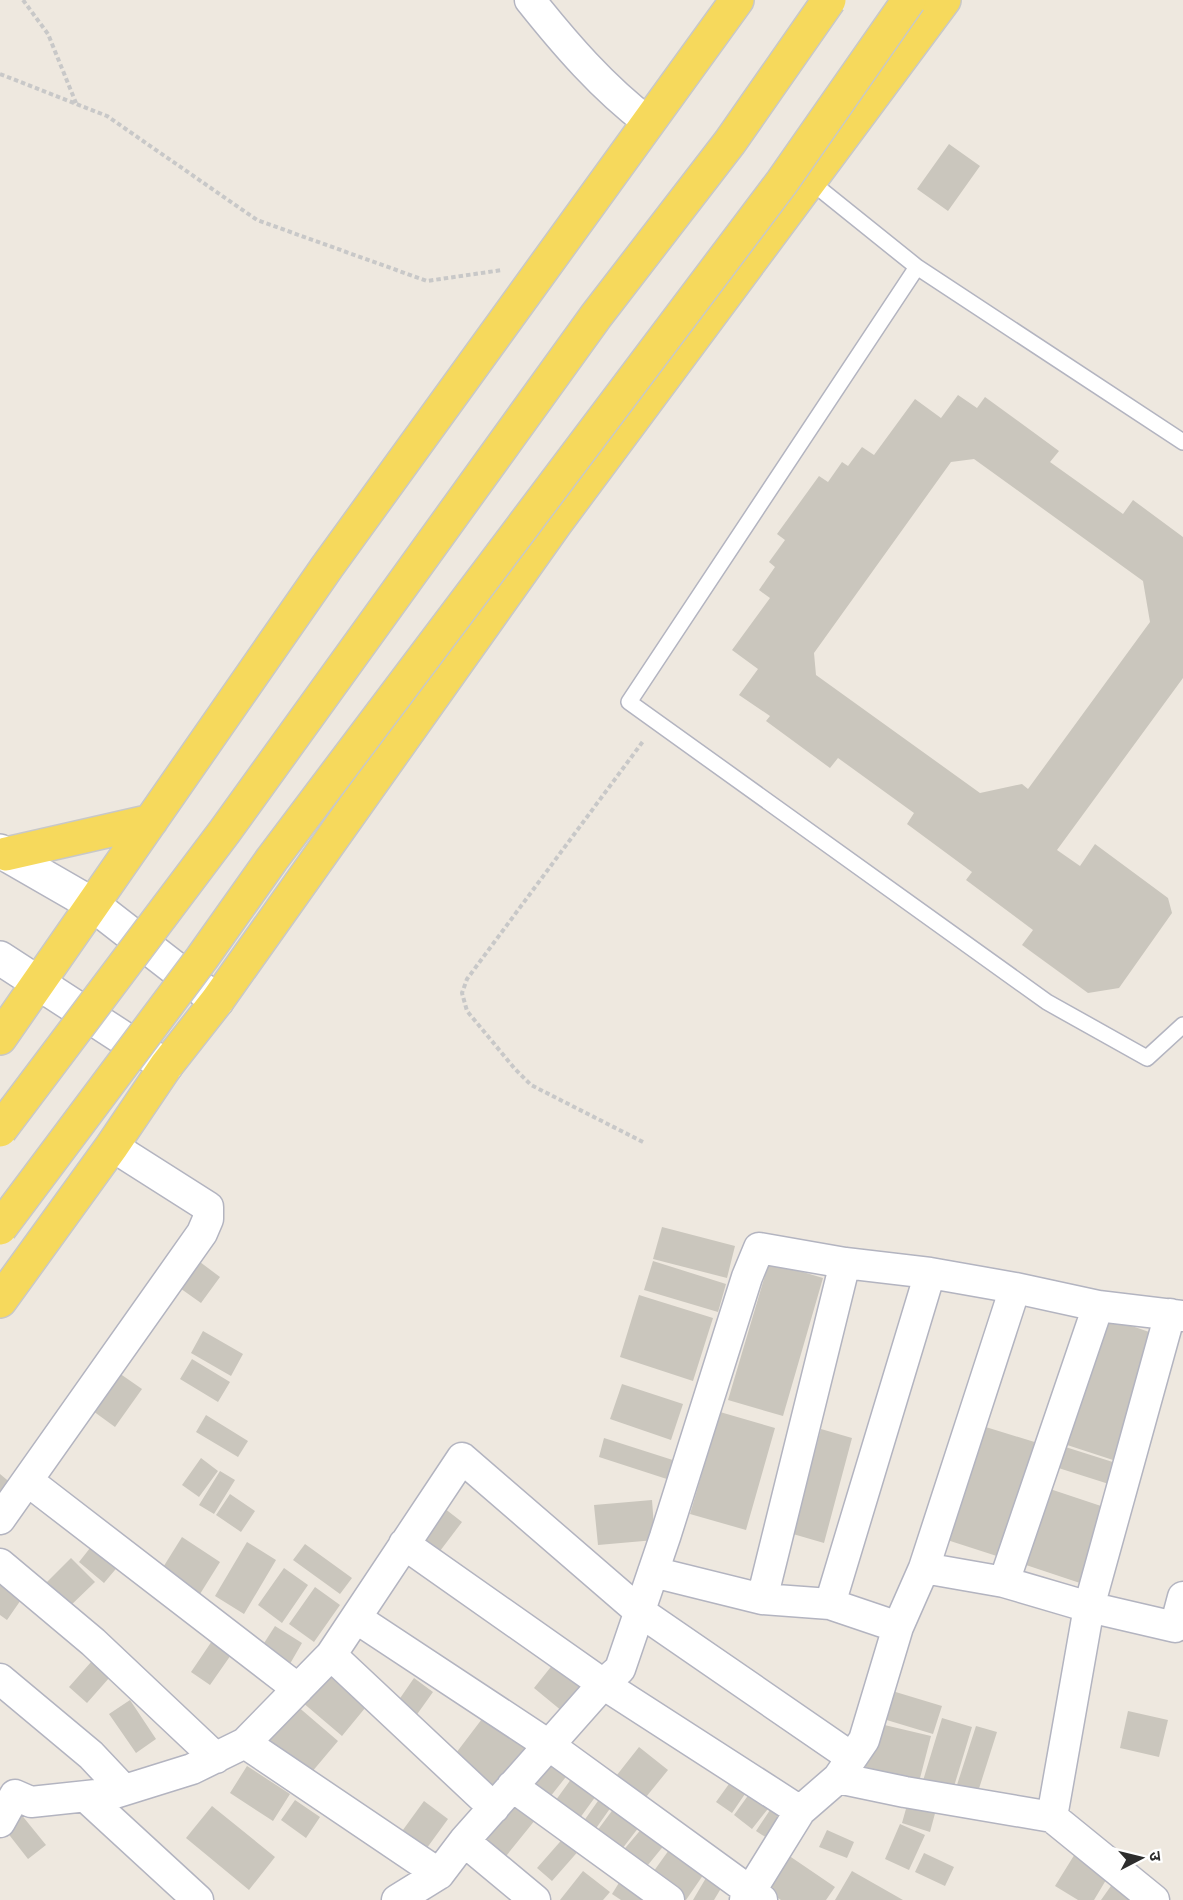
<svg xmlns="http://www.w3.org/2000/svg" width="1183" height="1900" font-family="Figtree,'Noto Sans Devanagari',sans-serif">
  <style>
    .building { fill: #cac6bd; fill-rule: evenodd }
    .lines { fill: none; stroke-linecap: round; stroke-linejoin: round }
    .service-casing { stroke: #b3b4c0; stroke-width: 18 }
    .minor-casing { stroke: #b3b4c0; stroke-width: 33 }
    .tertiary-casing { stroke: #b3b4c0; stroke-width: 36 }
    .primary-casing { stroke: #c8c8c8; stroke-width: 36 }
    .path { stroke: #c8c8c8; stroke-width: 4; stroke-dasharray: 4.5 3; stroke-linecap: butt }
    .service { stroke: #fff; stroke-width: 15 }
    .minor { stroke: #fff; stroke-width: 30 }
    .tertiary { stroke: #fff; stroke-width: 33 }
    .primary { stroke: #f6d95c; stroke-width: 33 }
    .primary-bridge-casing { stroke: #c8c8c8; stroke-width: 36; stroke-linecap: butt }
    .primary-bridge { stroke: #f6d95c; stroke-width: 33 }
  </style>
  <rect width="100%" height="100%" fill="#eee8df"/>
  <!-- building -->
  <path class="building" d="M 949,144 L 980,166 L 948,211 L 917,189 Z
    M 958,395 L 977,408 L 985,397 L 1059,451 L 1050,462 L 1123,514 L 1133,500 L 1183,537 L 1183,678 L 1057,850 L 1080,866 L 1095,844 L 1168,898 L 1172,913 L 1119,988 L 1088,993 L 1022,945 L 1033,930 L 966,880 L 972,872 L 907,824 L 914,813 L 838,758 L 830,768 L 766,721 L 770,716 L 739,695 L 758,669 L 732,650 L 770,598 L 759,590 L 775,567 L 769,562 L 785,540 L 777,534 L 819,476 L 828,482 L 842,462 L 848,466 L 862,447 L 874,455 L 915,399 L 941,418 ZM 974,459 L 1143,581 L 1150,622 L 1028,789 L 1022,784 L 980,793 L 816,675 L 814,653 L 951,462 Z
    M 662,1227 L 735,1246 L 727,1278 L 653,1259 Z
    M 196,1259 L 220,1277 L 201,1303 L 177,1286 Z
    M 653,1261 L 726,1284 L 718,1312 L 644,1290 Z
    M 769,1262 L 823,1278 L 783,1416 L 728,1400 Z
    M 639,1295 L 713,1318 L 693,1381 L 620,1357 Z
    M 1100,1315 L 1155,1334 L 1113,1460 L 1058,1442 Z
    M 203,1331 L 243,1354 L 231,1376 L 191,1353 Z
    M 192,1359 L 230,1382 L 218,1402 L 180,1379 Z
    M 119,1373 L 142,1389 L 115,1427 L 93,1411 Z
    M 622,1384 L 683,1404 L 671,1440 L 610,1419 Z
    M 720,1412 L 775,1428 L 746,1530 L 690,1514 Z
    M 206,1415 L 248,1441 L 238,1457 L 196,1432 Z
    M 976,1424 L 1041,1444 L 1006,1559 L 941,1538 Z
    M 821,1429 L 852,1438 L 824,1543 L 793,1534 Z
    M 604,1438 L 679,1462 L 673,1481 L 599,1457 Z
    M 1056,1444 L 1119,1464 L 1112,1485 L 1049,1465 Z
    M 201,1458 L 218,1471 L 199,1497 L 182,1485 Z
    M 220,1471 L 235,1480 L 214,1514 L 199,1505 Z
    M 0,1474 L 18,1489 L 0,1512 Z
    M 1041,1486 L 1107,1508 L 1083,1584 L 1017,1562 Z
    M 230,1494 L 255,1511 L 241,1532 L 216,1515 Z
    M 652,1500 L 655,1540 L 598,1545 L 594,1505 Z
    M 444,1508 L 462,1522 L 440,1551 L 422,1538 Z
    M 182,1537 L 220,1562 L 200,1594 L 162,1569 Z
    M 247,1542 L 276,1560 L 244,1614 L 215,1596 Z
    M 94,1543 L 120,1564 L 104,1583 L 79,1562 Z
    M 305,1544 L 352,1578 L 340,1594 L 293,1560 Z
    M 71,1558 L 95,1582 L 67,1609 L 44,1585 Z
    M 284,1568 L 308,1585 L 282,1623 L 258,1605 Z
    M 0,1576 L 25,1594 L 7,1620 L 0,1615 Z
    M 315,1587 L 340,1605 L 314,1642 L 289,1624 Z
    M 275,1626 L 302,1643 L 287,1669 L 259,1651 Z
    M 214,1638 L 233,1652 L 210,1685 L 191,1672 Z
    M 99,1653 L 117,1669 L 87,1703 L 69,1687 Z
    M 554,1663 L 589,1691 L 568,1716 L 534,1688 Z
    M 330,1667 L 370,1702 L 342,1736 L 302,1702 Z
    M 414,1678 L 433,1692 L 413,1720 L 394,1707 Z
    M 889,1690 L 942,1706 L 933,1734 L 880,1718 Z
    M 130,1700 L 156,1739 L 136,1753 L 109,1714 Z
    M 296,1705 L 338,1741 L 306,1779 L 264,1742 Z
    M 1128,1711 L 1168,1720 L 1159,1757 L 1120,1748 Z
    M 485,1715 L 526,1747 L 488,1795 L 450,1761 Z
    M 942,1718 L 972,1727 L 952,1793 L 922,1784 Z
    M 876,1723 L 931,1736 L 919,1782 L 865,1769 Z
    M 976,1726 L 997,1732 L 976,1798 L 955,1791 Z
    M 639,1747 L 668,1770 L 642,1802 L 613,1780 Z
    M 555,1754 L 573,1768 L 546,1802 L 529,1788 Z
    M 247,1766 L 290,1794 L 273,1821 L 230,1793 Z
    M 577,1771 L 601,1789 L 577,1822 L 553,1804 Z
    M 734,1777 L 749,1788 L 732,1813 L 716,1802 Z
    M 752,1790 L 771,1805 L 752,1829 L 734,1815 Z
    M 605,1791 L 616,1800 L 592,1834 L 581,1825 Z
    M 518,1796 L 540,1814 L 498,1866 L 476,1848 Z
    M 909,1798 L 937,1806 L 930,1832 L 902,1823 Z
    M 295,1800 L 320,1817 L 306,1838 L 281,1820 Z
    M 424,1801 L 448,1819 L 424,1852 L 400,1834 Z
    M 617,1804 L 642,1823 L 619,1853 L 594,1835 Z
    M 212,1806 L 275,1857 L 249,1890 L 186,1838 Z
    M 772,1807 L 785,1816 L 770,1840 L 756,1831 Z
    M 20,1813 L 46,1845 L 28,1859 L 3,1827 Z
    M 649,1820 L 670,1838 L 643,1871 L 621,1853 Z
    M 900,1824 L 925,1835 L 909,1870 L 885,1859 Z
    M 827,1830 L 854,1842 L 847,1858 L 819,1847 Z
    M 566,1835 L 581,1848 L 552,1881 L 537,1868 Z
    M 674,1843 L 708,1868 L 686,1900 L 651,1875 Z
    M 1078,1849 L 1112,1870 L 1094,1900 L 1078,1900 L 1055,1886 Z
    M 785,1853 L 835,1887 L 826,1900 L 781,1900 L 762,1887 Z
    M 924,1853 L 954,1867 L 945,1886 L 915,1872 Z
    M 583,1871 L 610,1892 L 603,1900 L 560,1900 Z
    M 710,1871 L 726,1880 L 714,1900 L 693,1900 Z
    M 852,1871 L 903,1900 L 835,1900 Z
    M 1118,1876 L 1150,1900 L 1101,1900 Z
    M 622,1878 L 654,1900 L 621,1900 L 612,1894 Z"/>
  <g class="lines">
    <!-- service casing -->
    <g class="service-casing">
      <path id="service" d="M 810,181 L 917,267 L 1183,442
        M 917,267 L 629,702 L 1047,1002 L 1147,1058 L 1183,1025"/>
    </g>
    <!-- minor casing -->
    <g class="minor-casing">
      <path id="minor" d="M 530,0 C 565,44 603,88 648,122
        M 28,1481 L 298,1689
        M 0,1519 L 202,1233 L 208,1219 L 208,1207 L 112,1146
        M 404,1544 L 603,1684 L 800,1811
        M 0,1564 L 93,1642 L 216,1758
        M 924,1568 L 1004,1582 L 1089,1607 L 1175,1627 L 1183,1597
        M 653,1572 L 762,1599 L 830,1604 L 898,1627
        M 1004,1582 L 1098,1306
        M 762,1599 L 845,1263
        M 830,1604 L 930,1273
        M 356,1618 L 550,1746 L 762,1900
        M 331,1655 L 494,1808
        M 0,1679 L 91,1755 L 124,1790
        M 245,1743 L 439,1874
        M 838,1778 L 905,1792 L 1052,1817 L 1154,1900
        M 512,1786 L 669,1900
        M 86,1797 L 198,1900
        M 1052,1817 L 1089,1607 L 1170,1314
        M 0,1822 L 15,1795 L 31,1802 L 115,1793 L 192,1769 L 245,1743 L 331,1655 L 462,1458 L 639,1611 L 851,1757
        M 464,1841 L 535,1900
        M 397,1900 L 439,1874 L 464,1841 L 603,1684 L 620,1669 L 665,1537 L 747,1277 L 759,1248 L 845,1263 L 930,1273 L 1015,1288 L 1098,1306 L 1183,1316
        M 745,1900 L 800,1811 L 838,1778 L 864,1740 L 898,1627 L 924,1568 L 1015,1288"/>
    </g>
    <!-- tertiary casing -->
    <g class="tertiary-casing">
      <path id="tertiary" d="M 0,851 L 92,904 L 217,1001
        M 0,958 L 166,1066"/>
    </g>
    <!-- primary casing -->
    <g class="primary-casing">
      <path id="primary" d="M 6,854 L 151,821
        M 0,1038 L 327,567 L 737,0
        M 0,1301 L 112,1146 L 166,1066 L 217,1001 L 555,524 L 944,0"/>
    </g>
    <!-- path -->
    <path class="path" d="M 23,0 L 48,34 L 76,103
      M 0,74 L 107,116 L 257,220 L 427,281 L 502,270
      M 643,1142 L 531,1085 L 515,1069 L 467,1011 L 462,993 L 467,979 L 644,740"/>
    <!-- service -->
    <use href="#service" class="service"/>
    <!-- minor -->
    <use href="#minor" class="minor"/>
    <!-- tertiary -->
    <use href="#tertiary" class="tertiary"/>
    <!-- primary -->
    <use href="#primary" class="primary"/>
    <!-- primary-bridge casing -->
    <g class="primary-bridge-casing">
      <path id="primary-bridge" d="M 0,1130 L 225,831 L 596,316 L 730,142 L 829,0
        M 0,1228 L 202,958 L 272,859 L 782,182 L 909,0"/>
    </g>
    <!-- primary-bridge -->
    <use href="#primary-bridge" class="primary-bridge"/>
  </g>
  <!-- north arrow -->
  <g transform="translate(1141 1858) rotate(83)" stroke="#ffffff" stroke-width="4.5" paint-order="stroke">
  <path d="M0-4.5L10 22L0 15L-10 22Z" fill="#2d2d2d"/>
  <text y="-9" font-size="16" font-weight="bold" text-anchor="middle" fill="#2d2d2d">उ</text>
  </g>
</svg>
